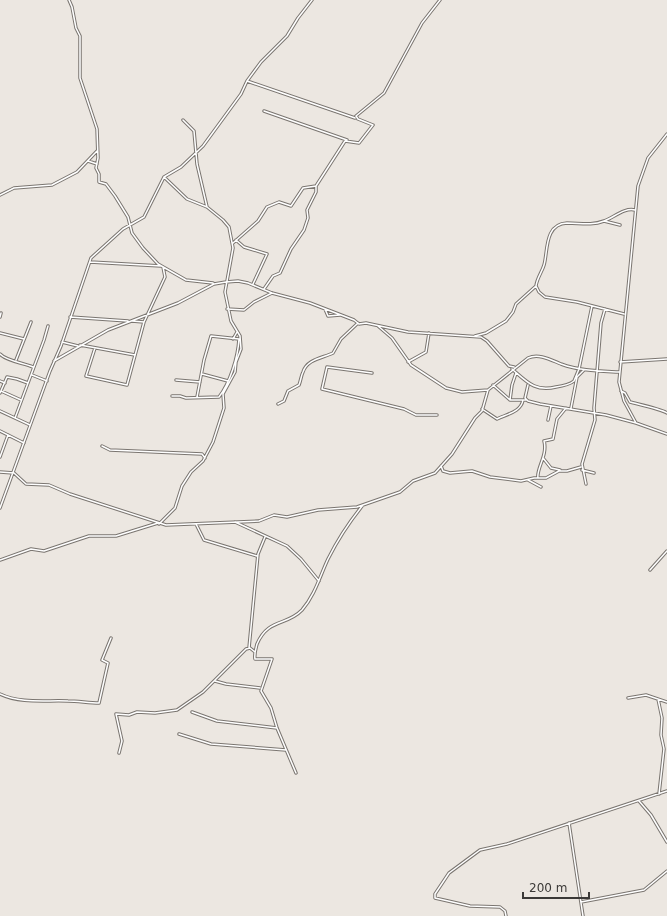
<svg xmlns="http://www.w3.org/2000/svg" width="667" height="916" font-family="'DejaVu Sans',sans-serif">
  <style>
    .lines { fill: none; stroke-linecap: round; stroke-linejoin: round }
    .street-casing { stroke: #7a7570; stroke-width: 3.5 }
    .street { stroke: #fff; stroke-width: 1.5 }
  </style>
  <rect width="100%" height="100%" fill="#ece7e1"/>
  <g class="lines">
    <!-- street casing -->
    <g class="street-casing">
      <path id="street" d="M 69,0 L 72,7 L 76,28 L 80,36 L 80,78 L 97,129 L 98,158 L 96,168 L 99,174 L 99,182 L 106,184 L 115,196 L 128,217 L 132,233 L 143,248 L 158,264 L 186,280 L 213,283
        M 247,81 L 355,118
        M 264,111 L 347,140
        M 183,120 L 194,131 L 197,164 L 207,207
        M 667,134 L 648,158 L 638,186 L 619,382 L 624,401 L 636,423 L 667,434
        M 88,161 L 97,164
        M 0,195 L 14,188 L 52,185 L 77,172 L 97,151
        M 604,221 L 620,225
        M 236,240 L 244,247 L 267,254 L 253,284
        M 233,243 L 258,221 L 267,207 L 279,202 L 291,206 L 303,188 L 316,186 L 345,141 L 359,143 L 373,125 L 358,119 L 356,116 L 384,93 L 422,23 L 440,0
        M 90,262 L 161,266
        M 264,289 L 273,276 L 280,273 L 291,249 L 304,230 L 308,218 L 307,210 L 316,192 L 316,186
        M 227,309 L 244,310 L 254,302 L 272,293
        M 325,309 L 328,316 L 340,315
        M 624,314 L 577,302 L 545,297 L 539,292 L 536,286 C 537,278 542,272 544,265 C 548,252 544,224 567,223 C 580,223 591,226 604,221 C 613,218 625,207 635,210
        M 0,317 L 1,313
        M 70,317 L 128,321
        M 132,321 L 144,322
        M 378,326 L 392,338 L 411,365 L 446,388 L 462,392 L 488,390
        M 0,333 L 24,339
        M 475,336 L 486,333 L 506,321 L 513,312 L 516,304 L 536,286
        M 233,339 L 237,332
        M 62,342 L 78,346
        M 80,345 L 135,355
        M 95,348 L 86,376 L 127,385 L 144,322 L 165,277 L 163,267
        M 0,354 C 6,361 24,363 33,367
        M 16,360 L 31,322
        M 54,361 L 108,330 L 178,303 L 214,284 L 226,282 L 238,281 L 248,283 L 272,293 L 310,303 L 354,320 L 359,324 L 366,323 L 408,332 L 481,337 L 487,341 L 509,366 L 514,367
        M 408,362 L 426,352 L 429,333
        M 620,362 L 667,359
        M 512,369 C 527,382 535,392 556,387 C 563,386 569,385 574,381 L 579,369 L 592,306
        M 372,373 L 327,367 L 322,389 L 404,409 L 416,415 L 437,415
        M 202,374 L 228,381
        M 32,375 L 47,381
        M 176,380 L 200,382
        M 0,381 L 5,383
        M 493,385 L 510,400 L 526,400
        M 528,385 L 525,398 L 528,401 L 540,404 L 606,415 L 636,423
        M 1,391 L 21,400
        M 621,391 L 625,393 L 630,402 C 637,404 661,409 667,413
        M 0,393 L 7,377 L 17,379 L 28,383
        M 172,396 L 180,396 L 186,398 L 219,397 C 230,383 238,357 239,339
        M 197,397 L 204,360 L 211,336 L 239,339
        M 510,400 L 512,385 L 516,373
        M 278,404 L 284,401 L 288,391 L 299,385 C 301,380 301,376 303,372 C 307,359 323,358 333,353 L 341,339 L 358,323
        M 571,408 L 577,377 L 584,370
        M 482,409 L 497,419 C 507,414 521,412 523,400
        M 0,411 L 30,425
        M 15,418 L 44,340 L 48,326
        M 548,420 L 551,406
        M 0,431 L 24,443
        M 102,446 L 110,450 L 202,454 L 205,458
        M 0,457 L 8,435
        M 543,458 L 551,468 L 560,470
        M 441,466 L 443,471 L 450,473 L 472,471 L 490,477 L 521,481 L 534,478 L 546,478 L 559,471 L 567,471 L 581,467
        M 582,470 L 594,473
        M 0,472 L 14,473 L 26,484 L 49,485 L 70,494 L 166,525 L 259,521 L 274,515 L 287,517 L 318,510 L 357,507 L 400,492 L 413,481 L 435,473 L 452,454 L 475,418 L 482,411 L 488,390 L 528,358 C 539,353 551,360 561,364 C 580,371 599,371 619,372
        M 538,478 C 536,469 548,455 544,441 L 553,439 L 557,419 L 566,408
        M 528,480 L 541,487
        M 586,484 L 582,464 L 595,420 L 594,408 L 601,323 L 605,309
        M 0,508 L 50,371 L 61,346 L 91,258 L 123,229 L 144,217 L 164,177 L 181,167 L 203,146 L 241,94 L 247,81 L 261,62 L 287,36 L 298,18 L 312,0
        M 235,522 L 287,546 L 301,559 L 319,581
        M 159,524 L 175,508 L 182,486 L 191,472 L 203,461 L 213,442 L 224,408 L 223,394 L 235,372 L 236,362 L 241,349 L 240,336 L 231,321 L 225,292 L 233,248 L 229,227 L 223,220 L 207,207 L 187,199 L 164,177
        M 196,524 L 204,540 L 257,556
        M 0,560 L 31,549 L 44,551 L 89,536 L 116,536 L 158,523
        M 650,570 L 667,551
        M 249,648 L 258,554 L 265,537
        M 215,681 L 226,684 L 260,688
        M 0,694 C 21,704 46,700 68,701 C 78,701 89,703 99,703 L 108,663 L 102,660 L 111,638
        M 628,698 L 646,695 L 667,702
        M 658,699 L 662,718 L 661,735 L 664,749 L 659,794
        M 192,712 L 217,721 L 277,728
        M 179,734 L 211,744 L 286,750
        M 119,753 L 122,741 L 116,714 L 129,715 L 137,712 L 155,713 L 177,710 L 203,692 L 246,649 L 250,648 L 255,652
        M 296,773 L 277,728 L 271,708 L 261,691 L 272,659 L 255,659 C 254,654 256,648 257,644 C 268,618 287,626 302,610 C 315,595 320,576 328,559 C 337,541 350,521 363,505
        M 639,801 L 651,815 L 667,842
        M 569,823 L 583,916
        M 581,902 L 644,890 L 667,871
        M 506,916 L 505,911 L 500,907 L 470,906 L 435,898 L 435,894 L 449,873 L 480,850 L 507,844 L 667,791"/>
    </g>
    <!-- street -->
    <use href="#street" class="street"/>
  </g>
  <!-- scale -->
  <path d="M523 892v6h66v-6" fill="none" stroke="#3b3937" stroke-width="2"/>
  <text x="529" y="892" font-size="12" fill="#3b3937" stroke="#ece7e1" stroke-width="3" paint-order="stroke">200 m</text>
</svg>
